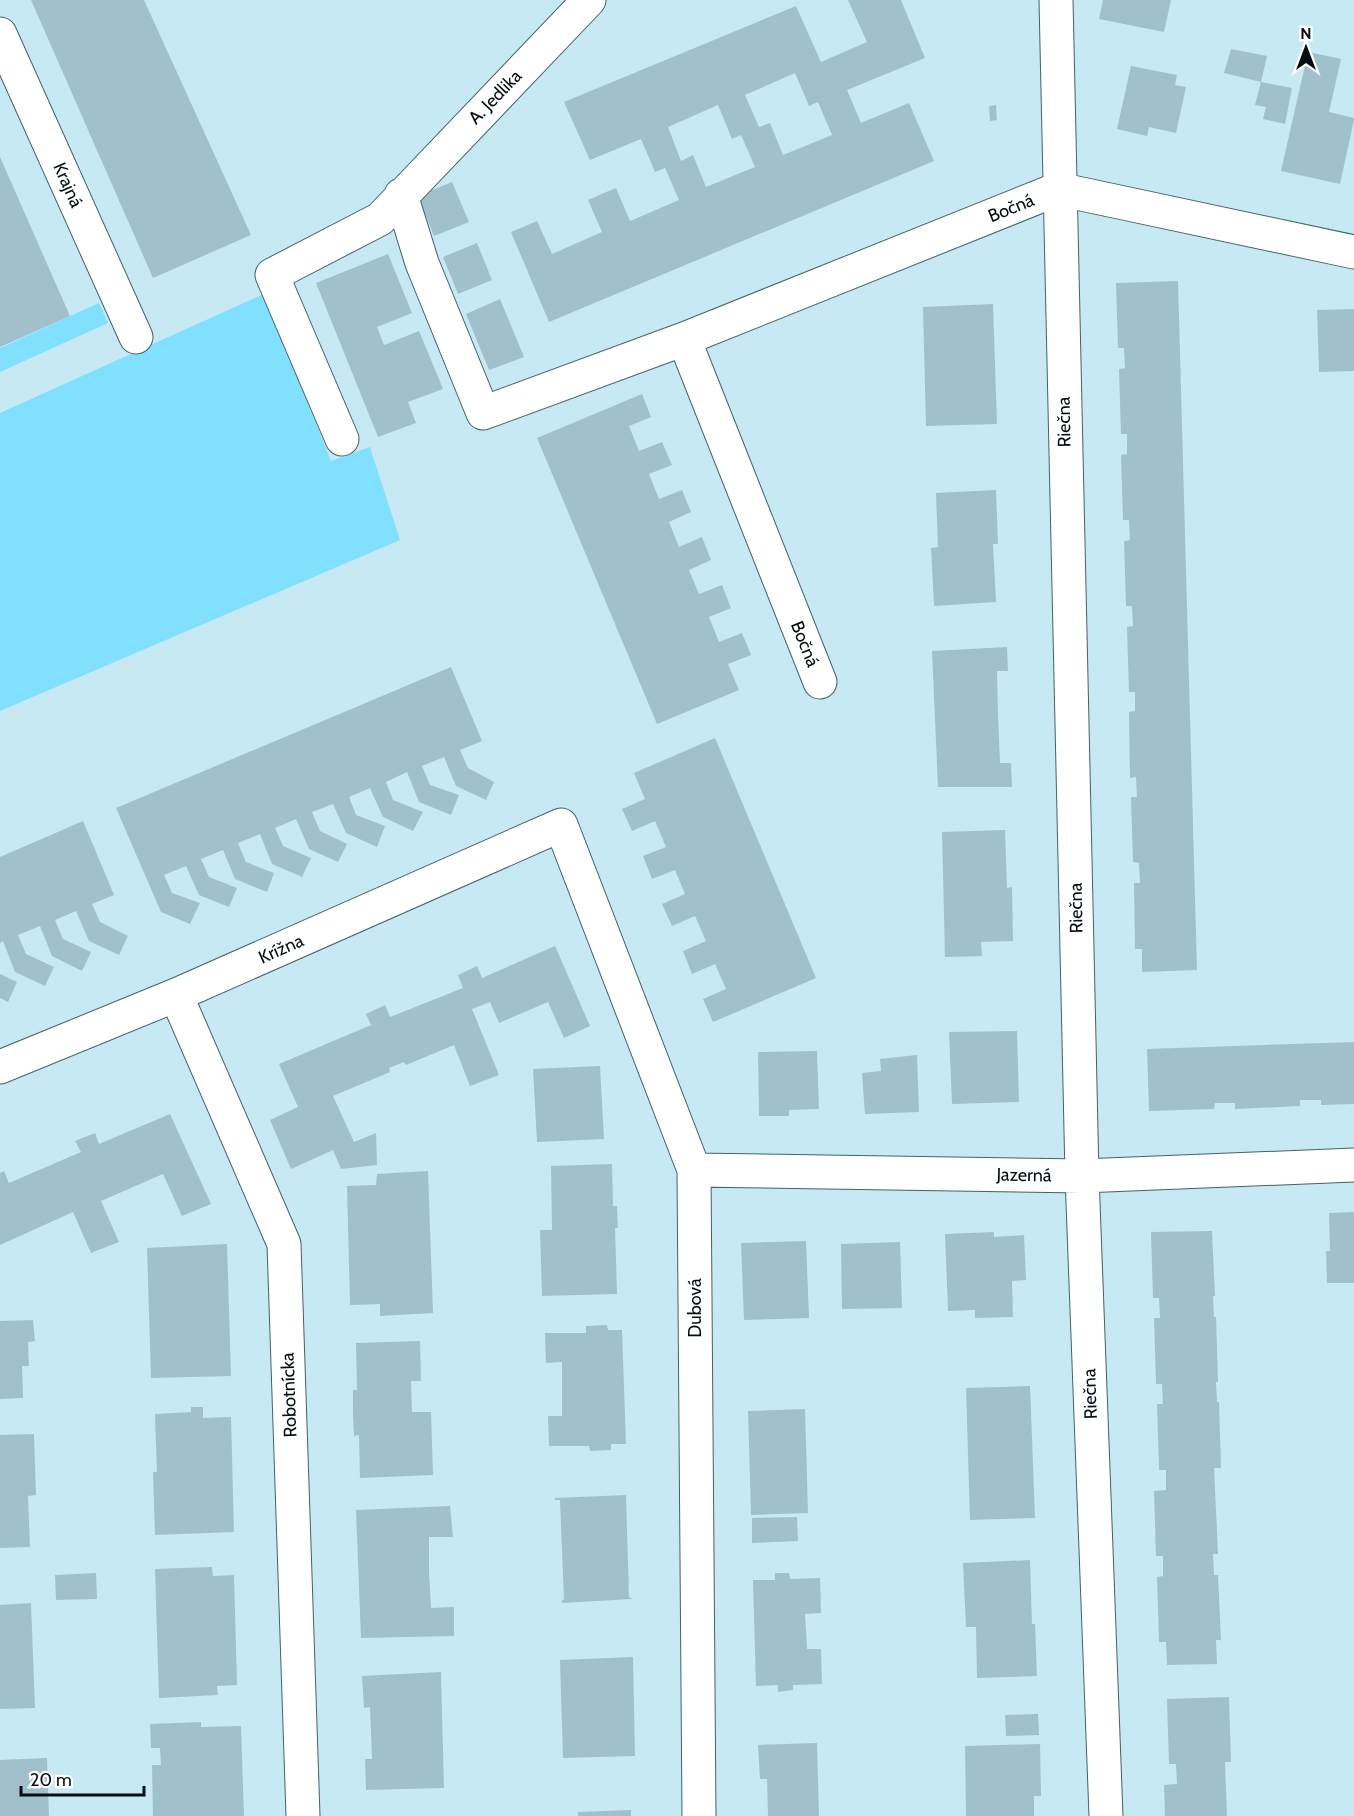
<svg xmlns="http://www.w3.org/2000/svg" width="1354" height="1816" font-family="Cabin,sans-serif">
  <style>
    .green { fill: #81e0fd }
    .building { fill: #a0c1cc; fill-rule: evenodd }
    .lines { fill: none; stroke-linecap: round; stroke-linejoin: round }
    .minor-casing { stroke: #43626b; stroke-width: 35 }
    .minor { stroke: #fff; stroke-width: 33 }
    .labels { text-anchor: middle; dominant-baseline: central; stroke-width: 4.5; stroke-linejoin: round; paint-order: stroke }
    .street-label { font-size: 18px; fill: #040e12; stroke: #fff }
  </style>
  <rect width="100%" height="100%" fill="#c6e9f4"/>
  <!-- green -->
  <path class="green" d="M 264,294 L 331,461 L 370,447 L 400,540 L 0,711 L 0,413 Z
    M 99,303 L 108,323 L 0,372 L 0,348 Z"/>
  <!-- building -->
  <path class="building" d="M 31,0 L 144,0 L 251,235 L 153,278 Z
    M 848,0 L 901,0 L 925,58 L 847,90 L 861,123 L 909,103 L 934,161 L 549,322 L 511,232 L 537,221 L 552,254 L 602,232 L 588,200 L 604,193 L 616,188 L 630,221 L 679,200 L 665,168 L 655,172 L 641,139 L 590,160 L 564,102 L 796,6 L 821,62 L 867,42 ZM 795,73 L 809,106 L 818,102 L 832,135 L 783,155 L 770,123 L 759,127 L 745,95 ZM 718,105 L 732,139 L 741,135 L 755,167 L 706,187 L 693,155 L 681,161 L 668,127 Z
    M 1103,0 L 1171,0 L 1164,32 L 1099,19 Z
    M 1231,49 L 1267,56 L 1261,82 L 1224,73 Z
    M 1308,52 L 1341,59 L 1329,112 L 1354,118 L 1354,120 L 1340,184 L 1281,171 Z
    M 1131,66 L 1177,75 L 1175,85 L 1186,87 L 1176,133 L 1149,127 L 1147,136 L 1117,129 Z
    M 1261,82 L 1292,88 L 1285,124 L 1263,119 L 1266,107 L 1255,105 Z
    M 996,105 L 997,120 L 990,121 L 989,106 Z
    M 0,157 L 70,316 L 0,347 Z
    M 452,182 L 469,222 L 434,236 L 418,196 Z
    M 477,243 L 492,280 L 458,294 L 443,257 Z
    M 388,254 L 412,313 L 377,327 L 384,345 L 419,331 L 443,389 L 408,402 L 416,423 L 378,437 L 316,283 Z
    M 1178,281 L 1197,970 L 1142,972 L 1142,949 L 1135,949 L 1134,883 L 1140,883 L 1139,863 L 1133,862 L 1131,797 L 1137,797 L 1136,777 L 1130,778 L 1129,712 L 1135,711 L 1135,692 L 1129,692 L 1127,627 L 1133,626 L 1132,606 L 1126,606 L 1124,541 L 1130,540 L 1129,520 L 1123,520 L 1121,455 L 1127,454 L 1127,434 L 1121,434 L 1119,369 L 1125,368 L 1124,348 L 1118,348 L 1116,283 Z
    M 500,299 L 524,357 L 489,370 L 466,314 Z
    M 993,304 L 997,424 L 926,426 L 923,307 Z
    M 1354,309 L 1354,371 L 1319,372 L 1317,310 Z
    M 642,394 L 651,417 L 629,426 L 639,451 L 662,442 L 672,465 L 649,474 L 659,499 L 682,490 L 691,512 L 669,522 L 679,547 L 702,537 L 711,560 L 689,570 L 699,594 L 722,585 L 731,608 L 709,617 L 719,642 L 742,633 L 751,655 L 728,664 L 739,690 L 657,724 L 537,438 Z
    M 996,490 L 998,544 L 993,544 L 996,602 L 934,606 L 931,548 L 938,547 L 936,493 Z
    M 1007,647 L 1008,671 L 997,671 L 998,716 L 1000,763 L 1011,763 L 1012,787 L 938,787 L 932,651 Z
    M 451,667 L 482,741 L 460,750 L 468,768 L 494,782 L 486,800 L 456,786 L 444,757 L 422,766 L 430,785 L 459,795 L 451,815 L 419,802 L 407,772 L 386,782 L 393,800 L 423,812 L 413,831 L 383,817 L 370,788 L 349,797 L 356,815 L 385,826 L 377,847 L 346,833 L 333,804 L 312,812 L 320,831 L 347,844 L 338,862 L 309,849 L 296,819 L 275,828 L 283,846 L 311,858 L 302,877 L 272,864 L 260,834 L 238,843 L 246,862 L 274,873 L 267,892 L 235,879 L 223,850 L 201,859 L 209,877 L 237,888 L 229,907 L 199,895 L 186,866 L 164,875 L 172,893 L 200,903 L 190,924 L 161,912 L 116,808 Z
    M 715,738 L 816,978 L 713,1022 L 703,999 L 726,989 L 715,964 L 692,974 L 683,951 L 706,941 L 695,916 L 672,926 L 662,904 L 685,894 L 675,870 L 652,879 L 643,856 L 666,847 L 655,821 L 632,831 L 622,809 L 645,799 L 634,773 Z
    M 83,821 L 114,895 L 92,904 L 100,922 L 128,936 L 119,955 L 89,941 L 76,911 L 55,920 L 63,939 L 91,952 L 82,971 L 52,956 L 40,926 L 18,935 L 26,954 L 54,967 L 45,986 L 15,972 L 3,941 L 0,943 L 0,857 Z
    M 1005,830 L 1007,888 L 1012,887 L 1013,941 L 981,942 L 982,956 L 945,957 L 942,832 Z
    M 555,946 L 590,1026 L 564,1038 L 548,1002 L 499,1023 L 490,1002 L 472,1009 L 499,1075 L 470,1086 L 454,1045 L 406,1065 L 404,1062 L 389,1068 L 390,1072 L 333,1096 L 354,1142 L 376,1133 L 377,1165 L 341,1169 L 333,1150 L 291,1169 L 270,1120 L 298,1107 L 279,1064 L 371,1025 L 366,1014 L 385,1005 L 390,1017 L 463,988 L 466,996 L 458,975 L 477,966 L 482,978 Z
    M 0,974 L 17,982 L 8,1002 L 0,998 Z
    M 1017,1031 L 1019,1102 L 952,1104 L 949,1032 Z
    M 1354,1042 L 1354,1104 L 1321,1105 L 1321,1100 L 1300,1100 L 1300,1106 L 1235,1109 L 1235,1103 L 1215,1103 L 1214,1109 L 1149,1111 L 1147,1049 Z
    M 817,1051 L 819,1109 L 789,1110 L 789,1116 L 759,1116 L 758,1052 Z
    M 917,1055 L 919,1112 L 865,1114 L 862,1073 L 881,1071 L 880,1059 Z
    M 600,1066 L 604,1139 L 537,1142 L 533,1069 Z
    M 170,1114 L 211,1204 L 182,1216 L 163,1174 L 101,1201 L 119,1242 L 91,1253 L 73,1212 L 0,1245 L 0,1173 L 4,1171 L 9,1183 L 81,1152 L 75,1141 L 95,1133 L 99,1144 Z
    M 612,1164 L 613,1206 L 617,1206 L 618,1228 L 615,1228 L 617,1294 L 542,1296 L 540,1230 L 552,1230 L 551,1166 Z
    M 428,1171 L 433,1313 L 380,1316 L 380,1304 L 350,1305 L 347,1186 L 376,1185 L 377,1174 Z
    M 1354,1212 L 1354,1283 L 1327,1283 L 1326,1251 L 1330,1251 L 1329,1213 Z
    M 1212,1231 L 1215,1296 L 1213,1296 L 1214,1317 L 1216,1317 L 1218,1382 L 1216,1382 L 1217,1402 L 1219,1402 L 1221,1468 L 1214,1468 L 1218,1554 L 1213,1554 L 1214,1575 L 1218,1575 L 1221,1640 L 1216,1640 L 1217,1664 L 1167,1665 L 1166,1642 L 1159,1642 L 1157,1577 L 1163,1576 L 1163,1556 L 1156,1556 L 1154,1491 L 1166,1490 L 1166,1470 L 1159,1470 L 1157,1404 L 1163,1404 L 1162,1384 L 1156,1384 L 1154,1318 L 1160,1318 L 1159,1298 L 1153,1298 L 1151,1232 Z
    M 994,1232 L 994,1237 L 1024,1235 L 1026,1280 L 1012,1281 L 1013,1317 L 975,1318 L 975,1310 L 948,1311 L 945,1234 Z
    M 806,1241 L 809,1318 L 744,1320 L 741,1243 Z
    M 900,1242 L 902,1308 L 842,1309 L 841,1244 Z
    M 227,1244 L 231,1376 L 151,1378 L 147,1248 Z
    M 33,1320 L 35,1341 L 28,1342 L 29,1366 L 22,1366 L 23,1398 L 0,1399 L 0,1321 Z
    M 607,1325 L 608,1330 L 622,1330 L 626,1444 L 611,1444 L 611,1450 L 590,1451 L 589,1446 L 549,1446 L 548,1416 L 562,1416 L 562,1362 L 546,1363 L 545,1333 L 586,1333 L 586,1326 Z
    M 420,1341 L 421,1381 L 411,1381 L 412,1412 L 431,1412 L 433,1475 L 360,1478 L 359,1435 L 354,1436 L 353,1414 L 353,1390 L 357,1390 L 356,1343 Z
    M 1030,1386 L 1035,1518 L 970,1520 L 966,1388 Z
    M 191,1407 L 203,1407 L 203,1418 L 231,1417 L 234,1532 L 155,1535 L 153,1472 L 157,1472 L 155,1414 L 191,1412 Z
    M 805,1409 L 808,1513 L 751,1515 L 748,1411 Z
    M 34,1434 L 36,1495 L 28,1496 L 30,1547 L 0,1548 L 0,1435 Z
    M 626,1495 L 629,1597 L 632,1599 L 562,1603 L 562,1600 L 564,1600 L 560,1500 L 555,1500 L 555,1498 Z
    M 450,1506 L 453,1537 L 429,1537 L 429,1572 L 431,1608 L 454,1607 L 454,1636 L 361,1638 L 356,1510 Z
    M 797,1517 L 798,1541 L 752,1543 L 752,1518 Z
    M 1030,1560 L 1032,1624 L 1035,1624 L 1037,1676 L 977,1678 L 976,1627 L 966,1627 L 963,1563 Z
    M 212,1567 L 213,1576 L 234,1575 L 237,1685 L 217,1686 L 218,1695 L 159,1698 L 155,1569 Z
    M 96,1573 L 97,1599 L 56,1600 L 55,1575 Z
    M 775,1573 L 789,1573 L 790,1579 L 820,1578 L 821,1613 L 805,1614 L 806,1631 L 807,1649 L 821,1649 L 822,1684 L 793,1685 L 793,1690 L 778,1692 L 778,1685 L 756,1686 L 753,1580 L 775,1580 Z
    M 31,1603 L 35,1708 L 0,1709 L 0,1605 Z
    M 633,1657 L 635,1756 L 563,1758 L 560,1660 Z
    M 441,1672 L 444,1788 L 366,1790 L 365,1759 L 372,1759 L 370,1707 L 364,1708 L 362,1676 Z
    M 1229,1697 L 1231,1762 L 1225,1762 L 1227,1816 L 1165,1816 L 1164,1785 L 1177,1784 L 1176,1764 L 1169,1764 L 1167,1699 Z
    M 1038,1714 L 1039,1735 L 1006,1736 L 1005,1715 Z
    M 201,1722 L 201,1727 L 241,1726 L 244,1816 L 153,1816 L 152,1765 L 161,1765 L 160,1748 L 151,1748 L 150,1724 Z
    M 817,1743 L 819,1816 L 768,1816 L 767,1779 L 760,1779 L 758,1745 Z
    M 1040,1744 L 1041,1796 L 1034,1796 L 1034,1816 L 966,1816 L 965,1746 Z
    M 47,1758 L 49,1816 L 0,1816 L 0,1760 Z
    M 631,1810 L 631,1816 L 578,1816 L 578,1812 Z"/>
  <g class="lines">
    <!-- minor casing -->
    <g class="minor-casing">
      <path id="minor" d="M 1056,0 L 1082,1176 L 1106,1816
        M 0,34 L 136,337
        M 401,195 L 422,263 L 483,413 L 684,339
        M 342,439 L 272,275 L 380,219 L 589,0
        M 820,682 L 684,339 L 1058,189 L 1354,252
        M 176,995 L 284,1244 L 303,1816
        M 0,1067 L 176,995 L 561,825 L 694,1170 L 699,1816
        M 694,1170 L 1082,1176 L 1354,1165"/>
    </g>
    <!-- minor -->
    <use href="#minor" class="minor"/>
  </g>
  <g class="labels">
    <!-- street labels -->
    <g class="street-label">
      <text transform="translate(495 97) rotate(-46)">A. Jedlika</text>
      <text transform="translate(68 185) rotate(66)">Krajná</text>
      <text transform="translate(1011 208) rotate(-22)">Bočná</text>
      <text transform="translate(1064 422) rotate(-91)">Riečna</text>
      <text transform="translate(805 644) rotate(68)">Bočná</text>
      <text transform="translate(1076 908) rotate(-91)">Riečna</text>
      <text transform="translate(281 949) rotate(-24)">Krížna</text>
      <text transform="translate(1024 1175) rotate(1)">Jazerná</text>
      <text transform="translate(695 1308) rotate(-90)">Dubová</text>
      <text transform="translate(1090 1394) rotate(-92)">Riečna</text>
      <text transform="translate(289 1395) rotate(-92)">Robotnícka</text>
    </g>
  </g>
  <!-- north arrow -->
  <g transform="translate(1306 48)" stroke="#ffffff" stroke-width="4.5" paint-order="stroke">
  <path d="M0-4.5L10 22L0 15L-10 22Z" fill="#040e12"/>
  <text y="-9" font-size="16" font-weight="bold" text-anchor="middle" fill="#040e12">N</text>
  </g>
  <!-- scale -->
  <path d="M21 1786v9h123v-9" fill="none" stroke="#040e12" stroke-width="3"/>
  <text x="30" y="1786" font-size="18" fill="#040e12" stroke="#ffffff" stroke-width="4.5" paint-order="stroke">20 m</text>
</svg>
